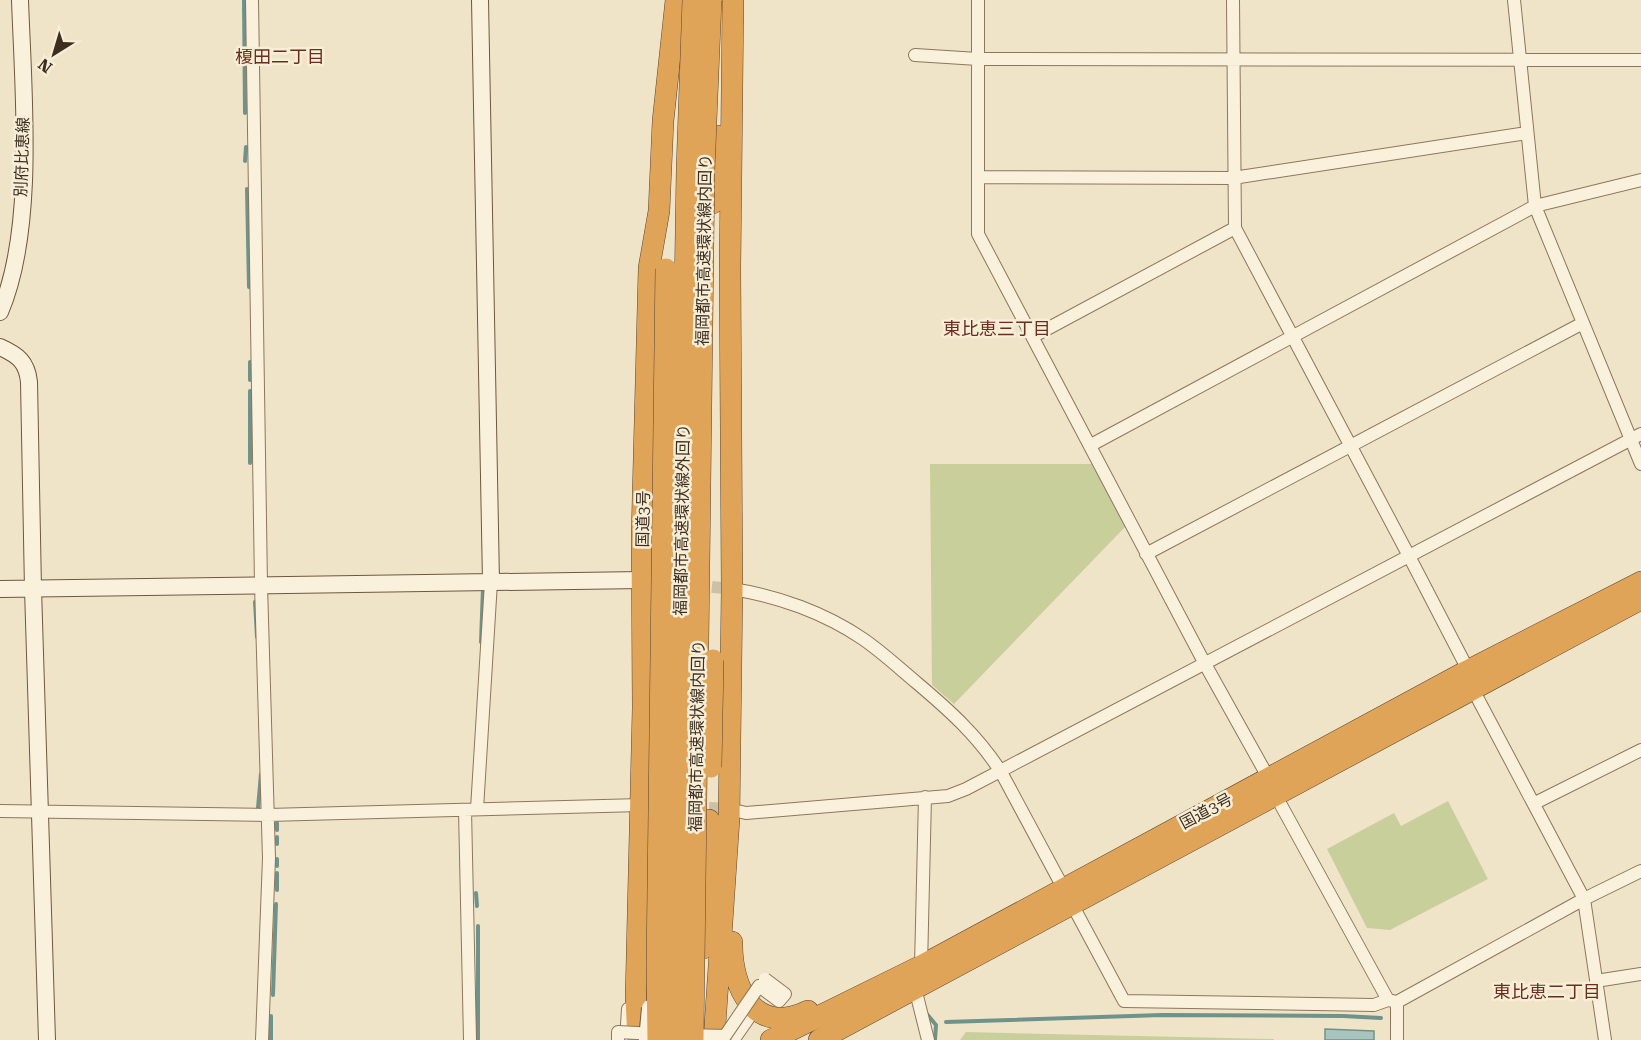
<svg xmlns="http://www.w3.org/2000/svg" width="1641" height="1040" font-family="'Roboto Serif','Noto Sans JP',serif">
  <style>
    .green { fill: #c9cf9b }
    .water { fill: #a9c4bc; stroke: #6f938a; stroke-width: 1.5 }
    .lines { fill: none; stroke-linecap: round; stroke-linejoin: round }
    .stream { stroke: #6f938a; stroke-width: 4 }
    .street-tunnel { stroke: #ccc0a6; stroke-width: 12; stroke-dasharray: 12 6; stroke-linecap: butt }
    .street-casing { stroke: #8d765c; stroke-width: 14 }
    .secondary-casing { stroke: #6f573f; stroke-width: 18 }
    .highway-casing { stroke: #5b4430; stroke-width: 22 }
    .street { stroke: #faf1dc; stroke-width: 12 }
    .secondary { stroke: #faf1dc; stroke-width: 16 }
    .highway { stroke: #e0a458; stroke-width: 21 }
    .street-bridge-casing { stroke: #8d765c; stroke-width: 14; stroke-linecap: butt }
    .secondary-bridge-casing { stroke: #6f573f; stroke-width: 18; stroke-linecap: butt }
    .highway-bridge-casing { stroke: #5b4430; stroke-width: 22; stroke-linecap: butt }
    .street-bridge { stroke: #faf1dc; stroke-width: 12 }
    .secondary-bridge { stroke: #faf1dc; stroke-width: 16 }
    .highway-bridge { stroke: #e0a458; stroke-width: 21 }
    .labels { text-anchor: middle; dominant-baseline: central; stroke-width: 5; stroke-linejoin: round; paint-order: stroke }
    .street-label { font-size: 16px; fill: #3d2e20; stroke: #f7eed8 }
    .neighbourhood-label { font-size: 18px; fill: #6b2e1e; stroke: #f7eed8 }
  </style>
  <rect width="100%" height="100%" fill="#f0e4c8"/>
  <!-- green -->
  <path class="green" d="M 930,464 L 1093,464 L 1126,526 L 954,704 L 932,685 Z
    M 1448,801 L 1488,879 L 1390,930 L 1367,928 L 1327,849 L 1394,813 L 1401,826 Z
    M 966,1032 L 1274,1039 L 1274,1040 L 960,1040 Z"/>
  <!-- water -->
  <path class="water" d="M 1325,1029 L 1374,1031 L 1374,1040 L 1325,1040 Z"/>
  <g class="lines">
    <!-- stream -->
    <path class="stream" d="M 244,0 L 245,113
      M 245,161 L 246,147
      M 247,189 L 249,287
      M 250,362 L 250,380
      M 250,391 L 250,463
      M 255,602 L 257,637
      M 481,642 L 483,588
      M 258,808 L 261,774
      M 277,830 L 277,823
      M 277,844 L 277,837
      M 277,859 L 277,866
      M 277,890 L 277,873
      M 476,893 L 477,906
      M 478,926 L 478,1040
      M 273,995 L 276,904
      M 926,1013 L 936,1025 L 935,1040
      M 946,1022 L 1162,1015 L 1343,1016 L 1381,1018
      M 271,1040 L 271,1016"/>
    <!-- street-tunnel -->
    <path class="street-tunnel" d="M 694,585 L 732,589
      M 691,807 L 729,809"/>
    <!-- street casing -->
    <g class="street-casing">
      <path id="street" d="M 252,0 L 261,585 L 269,858 L 262,1040
        M 978,0 L 978,234 L 1205,664 L 1268,777
        M 1233,0 L 1235,228 L 1409,556 L 1464,662 L 1478,699 L 1584,899 L 1605,1040
        M 1514,0 L 1535,206 L 1641,464
        M 915,55 L 978,59 L 1641,60
        M 979,177 L 1233,178 L 1527,133
        M 1034,336 L 1235,228
        M 1091,445 L 1535,206 L 1641,180
        M 1146,554 L 1583,323
        M 732,589 C 778,596 825,613 863,639 C 882,652 899,668 917,683 C 949,710 978,736 1001,772 L 1124,1001 L 1374,1005 L 1388,1000
        M 1276,796 L 1388,1000 L 1397,1002 L 1397,1040
        M 1535,803 L 1641,750
        M 477,809 L 491,582
        M 729,809 L 746,813 L 948,796 L 966,789 L 1641,434
        M 465,810 L 470,1040
        M 0,811 L 268,815 L 641,805
        M 921,966 L 925,797
        M 1596,981 L 1641,974
        M 915,988 L 928,1040
        M 1397,1002 L 1584,899 L 1641,871
        M 736,1036 L 750,1016 L 743,1011
        M 626,1040 L 628,1009"/>
    </g>
    <!-- secondary casing -->
    <g class="secondary-casing">
      <path id="secondary" d="M 480,0 L 491,582
        M 0,312 C 36,229 23,90 20,0
        M 0,347 C 18,355 27,362 29,382 L 33,589 L 47,1040
        M 0,589 L 642,580"/>
    </g>
    <!-- highway casing -->
    <g class="highway-casing">
      <path id="highway" d="M 713,203 L 720,136
        M 732,942 C 731,988 755,1037 808,1011
        M 704,948 L 709,820
        M 638,1040 L 636,997 L 643,708 L 642,535 L 649,268 L 659,211 L 663,121 L 676,0
        M 714,1040 L 729,819 L 732,589 L 730,269 L 733,0
        M 771,1040 L 921,966 L 1467,671 L 1641,582
        M 819,1040 L 1641,599"/>
    </g>
    <!-- street -->
    <use href="#street" class="street"/>
    <!-- secondary -->
    <use href="#secondary" class="secondary"/>
    <!-- highway -->
    <use href="#highway" class="highway"/>
    <!-- street-bridge casing -->
    <g class="street-bridge-casing">
      <path id="street-bridge" d="M 688,1035 L 725,1036 L 759,986 L 779,1001 L 785,994 L 765,979
        M 618,1040 L 618,1032 L 655,1034"/>
    </g>
    <!-- secondary-bridge casing -->
    <g class="secondary-bridge-casing">
      <path id="secondary-bridge" d="M 647,1040 L 650,1008"/>
    </g>
    <!-- highway-bridge casing -->
    <g class="highway-bridge-casing">
      <path id="highway-bridge" d="M 711,767 L 713,660
        M 658,1040 L 657,967 L 666,269
        M 673,1040 L 687,169 L 693,0
        M 693,1040 L 704,170 L 711,0"/>
    </g>
    <!-- street-bridge -->
    <use href="#street-bridge" class="street-bridge"/>
    <!-- secondary-bridge -->
    <use href="#secondary-bridge" class="secondary-bridge"/>
    <!-- highway-bridge -->
    <use href="#highway-bridge" class="highway-bridge"/>
  </g>
  <g class="labels">
    <!-- street labels -->
    <g class="street-label">
      <text transform="translate(22 157) rotate(-88)">別府比恵線</text>
      <text transform="translate(704 250) rotate(-89)">福岡都市高速環状線内回り</text>
      <text transform="translate(643 519) rotate(-89)">国道3号</text>
      <text transform="translate(682 520) rotate(-89)">福岡都市高速環状線外回り</text>
      <text transform="translate(697 736) rotate(-89)">福岡都市高速環状線内回り</text>
      <text transform="translate(1206 811) rotate(-28)">国道3号</text>
    </g>
    <!-- neighbourhood labels -->
    <g class="neighbourhood-label">
      <text x="280" y="56">榎田二丁目</text>
      <text x="997" y="328">東比恵三丁目</text>
      <text x="1547" y="991">東比恵二丁目</text>
    </g>
  </g>
  <!-- north arrow -->
  <g transform="translate(54 54) rotate(217)" stroke="#f7eed8" stroke-width="4.5" paint-order="stroke">
  <path d="M0-4.5L10 22L0 15L-10 22Z" fill="#3d2e20"/>
  <text y="-9" font-size="16" font-weight="bold" text-anchor="middle" fill="#3d2e20">N</text>
  </g>
</svg>
